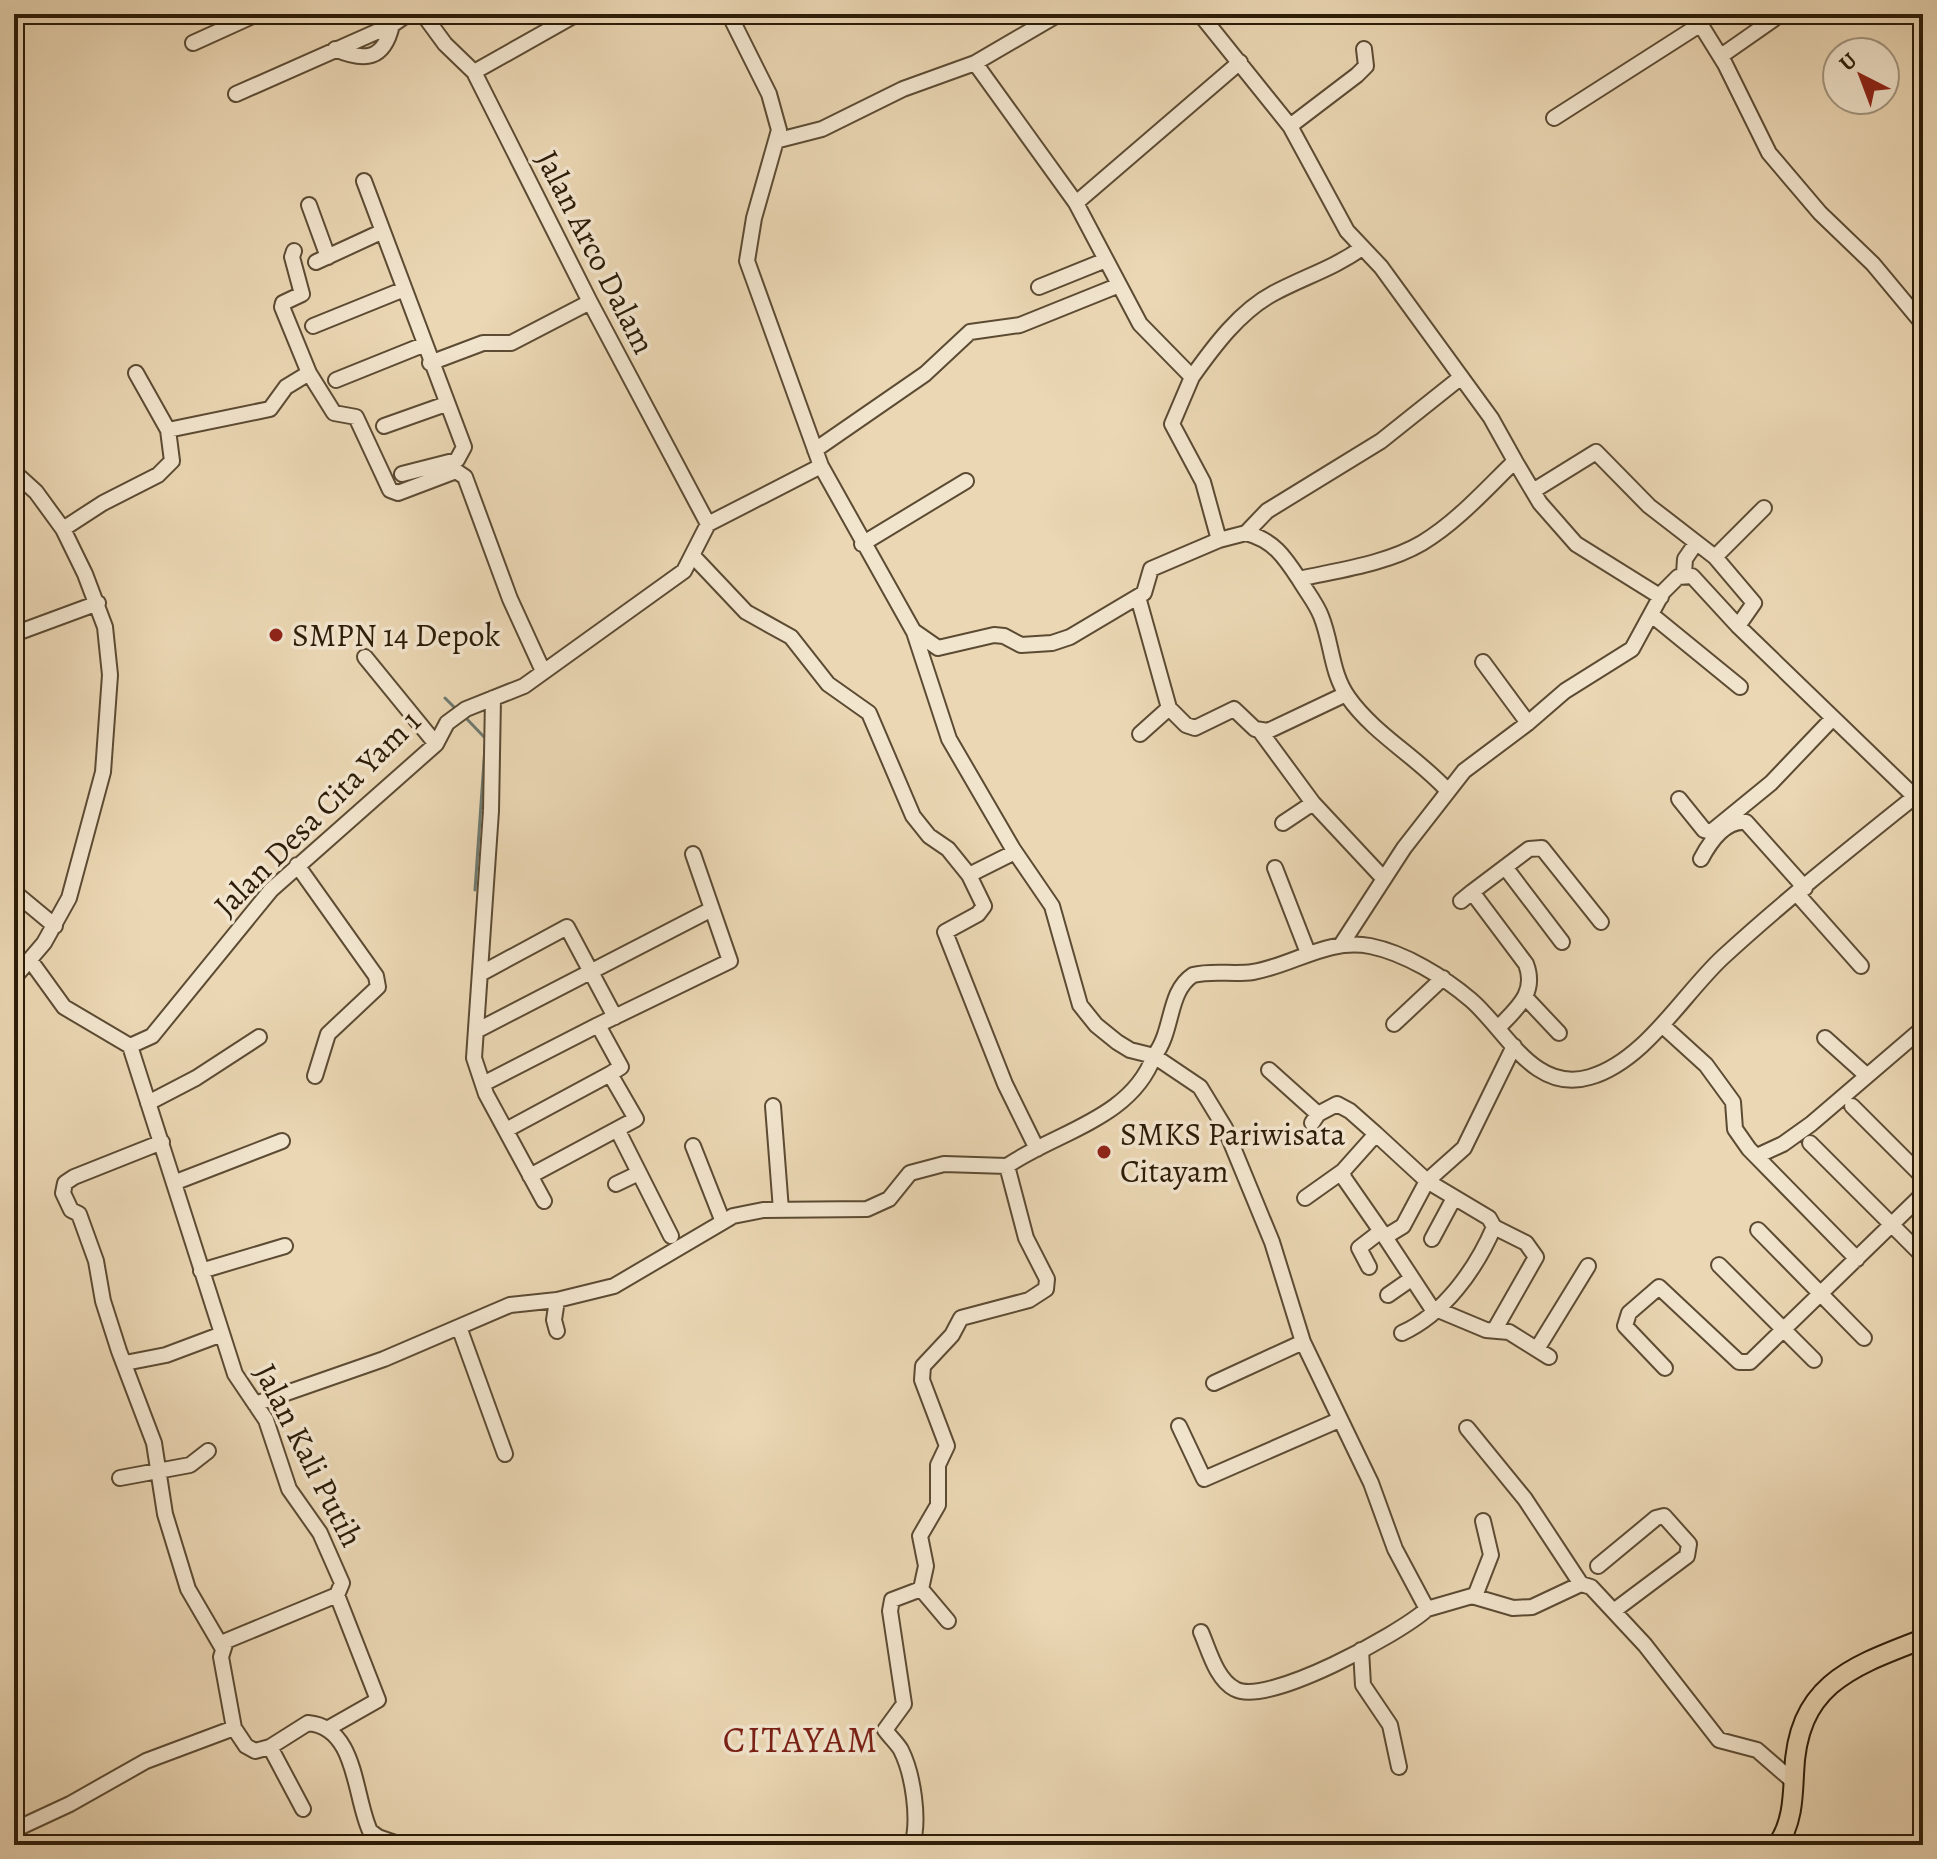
<svg xmlns="http://www.w3.org/2000/svg" width="1937" height="1859" font-family="Alegreya,serif">
  <style>
    .lines { fill: none; stroke-linecap: round; stroke-linejoin: round }
    .stream { stroke: #6e7a70; stroke-width: 3 }
    .minor-casing { stroke: #5c4b33; stroke-width: 18 }
    .major-casing { stroke: #2c1c08; stroke-width: 22 }
    .minor { stroke: #f2e5ce; stroke-width: 14 }
    .major { stroke: #ebd7b4; stroke-width: 18 }
    .poi-dot { fill: #8f2418; stroke: #f2e5ce; stroke-width: 3 }
    .labels { text-anchor: middle; dominant-baseline: central; stroke-width: 7; stroke-linejoin: round; paint-order: stroke }
    .street-label { font-size: 32px; fill: #2c1c08; stroke: #f2e5ce }
    .poi-label { font-size: 32px; fill: #2c1c08; stroke: #f2e5ce; text-anchor: start }
    .quarter-label { font-size: 36px; letter-spacing: 2px; fill: #7a1f14; stroke: #f2e5ce }
  </style>
  <rect width="100%" height="100%" fill="#ebd7b4"/>
  <filter id="stains"><feTurbulence type="fractalNoise" baseFrequency=".0025" numOctaves="4"/><feColorMatrix values="0 0 0 0 .2 0 0 0 0 .09 0 0 0 0 .02 0 0 0 .5 -.17"/></filter>
  <radialGradient id="worn" r=".72"><stop offset=".6" stop-color="#630" stop-opacity="0"/><stop offset="1" stop-color="#630" stop-opacity=".3"/></radialGradient>
  <g class="lines">
    <!-- stream -->
    <path class="stream" d="M 445,698 L 458,711
      M 464,716 L 486,739
      M 475,890 L 485,747"/>
    <!-- minor casing -->
    <g class="minor-casing">
      <path id="minor" d="M 423,14 L 445,44 L 474,72 L 590,302 L 708,524
        M 729,14 L 769,94 L 779,130 L 754,218 L 747,261 L 821,466 L 914,632 L 949,739 L 1013,849 L 1052,906 L 1080,1005 L 1096,1025 L 1117,1042 L 1130,1050 L 1154,1056 C 1174,1031 1167,992 1193,975 C 1213,970 1233,975 1253,972 C 1294,965 1327,938 1370,946 C 1405,953 1444,977 1471,1000 C 1506,1030 1534,1094 1590,1077 C 1645,1061 1683,994 1723,957 C 1786,899 1856,844 1923,790
        M 1200,14 L 1290,126 L 1347,231 L 1381,267 L 1491,418 L 1515,461 C 1486,489 1457,522 1422,543 C 1386,564 1339,570 1299,579 C 1284,556 1273,540 1246,533
        M 1694,14 L 1725,64 L 1769,153 L 1820,213 L 1873,264 L 1923,324
        M 193,43 L 257,14
        M 335,49 C 365,62 384,60 392,25
        M 1721,56 L 1781,14
        M 975,63 L 1076,203 L 1140,324 L 1192,377 L 1172,424 L 1203,482 L 1219,540
        M 474,72 L 577,14
        M 236,94 L 392,25 L 408,14
        M 1554,118 L 1701,24
        M 1290,126 L 1357,75 L 1366,66 L 1364,49
        M 779,140 L 822,129 L 903,89 L 975,63 L 1059,14
        M 364,181 L 464,447 L 457,460 L 402,474
        M 1076,203 L 1240,62
        M 309,205 L 328,257
        M 316,262 L 381,232
        M 1039,287 L 1106,260
        M 313,326 L 402,290
        M 430,363 L 483,343 L 511,343 L 590,302
        M 136,373 L 168,430
        M 309,373 L 334,413 L 356,417 L 390,490 L 398,493 L 456,471 L 465,477 L 510,599 L 543,671
        M 1192,377 C 1214,346 1240,311 1274,293 C 1304,277 1334,268 1362,248
        M 336,380 L 423,345
        M 384,426 L 446,404
        M 815,450 L 925,374 L 970,332 L 1020,325 L 1117,286
        M 1515,461 L 1540,503 L 1576,544 L 1661,597
        M 14,472 L 36,492 L 63,529 L 85,574 L 105,627 L 110,675 L 103,772 L 69,898 L 44,943 L 14,978
        M 1533,491 L 1596,452 L 1649,506 L 1715,557 L 1754,603 L 1738,626 L 1915,797
        M 63,529 L 103,503 L 158,475 L 172,461 L 168,430 L 270,409 L 286,387 L 309,373 L 282,307 L 283,303 L 302,294 L 292,257 L 294,251
        M 862,544 L 966,481
        M 694,557 L 746,612 L 791,637 L 828,684 L 869,713 L 913,816 L 929,836 L 948,849 L 969,875 L 984,906 L 978,914 L 945,932 L 1005,1084 L 1037,1149
        M 1715,557 L 1764,508
        M 1684,574 L 1685,559 L 1696,543
        M 1299,579 C 1306,591 1316,603 1321,616 C 1332,643 1331,673 1348,697 C 1374,734 1417,757 1447,790
        M 1138,597 L 1169,708 L 1140,734
        M 1653,616 L 1740,687
        M 915,632 L 938,648 L 994,635 L 1004,636 L 1021,645 L 1052,643 L 1070,637 L 1144,593 L 1151,569 L 1219,540 L 1246,533 L 1267,511 L 1381,441 L 1460,378
        M 14,634 L 98,603
        M 365,657 L 436,744
        M 1483,662 L 1528,723
        M 493,698 L 491,811 L 474,1058 L 486,1094 L 544,1201
        M 1169,708 L 1186,725 L 1195,728 L 1234,709 L 1255,729 L 1268,731 L 1346,694
        M 1260,731 L 1313,803
        M 1679,799 L 1704,830 L 1711,832 L 1771,783 L 1833,718
        M 1283,823 L 1313,803 L 1384,879
        M 1701,859 C 1710,842 1725,820 1746,822 L 1805,888
        M 297,865 L 376,976 L 378,987 L 328,1034 L 315,1076
        M 1505,867 L 1562,942
        M 1275,868 L 1308,953
        M 969,875 L 1015,852
        M 14,892 L 55,926
        M 1472,892 L 1529,849 L 1542,848 L 1601,922
        M 1798,895 L 1861,966
        M 1461,901 L 1472,892 L 1526,964 C 1537,993 1517,1008 1498,1028
        M 1341,945 L 1404,848 L 1464,771 L 1528,723 L 1565,691 L 1632,649 L 1663,592 L 1678,577 L 1692,576 L 1738,626
        M 30,960 L 64,1007 L 130,1046
        M 480,974 L 567,927 L 615,1017
        M 1526,998 L 1559,1033
        M 1394,1024 L 1443,978
        M 598,1025 L 730,961 L 693,854
        M 1662,1025 L 1706,1065 L 1733,1102 L 1735,1129 L 1749,1149 L 1857,1259
        M 476,1031 L 712,909
        M 1825,1038 L 1865,1074
        M 130,1046 L 152,1036 L 271,890 L 436,744 L 447,723 L 466,709 L 524,686 L 684,571 L 708,524 L 821,466
        M 1269,1070 L 1318,1114
        M 483,1084 L 598,1025 L 621,1067 L 610,1074
        M 148,1103 L 196,1078 L 259,1037
        M 773,1106 L 781,1210
        M 1852,1106 L 1923,1177
        M 1312,1123 L 1318,1114 L 1337,1104 L 1350,1111 L 1376,1134 L 1343,1171 L 1344,1178 L 1385,1237 L 1403,1226 L 1427,1181 L 1464,1148 L 1514,1046
        M 617,1129 L 671,1236
        M 506,1130 L 610,1074 L 636,1119 L 530,1176
        M 1376,1134 L 1427,1181 L 1489,1218 L 1494,1227 C 1476,1269 1444,1314 1402,1333
        M 162,1142 L 74,1177 L 65,1183 L 63,1193 L 71,1210 L 79,1214 L 96,1261 L 103,1301 L 119,1351 L 154,1443 L 165,1514 L 188,1589 L 223,1649
        M 1810,1143 L 1923,1256
        M 693,1146 L 723,1222
        M 1757,1156 L 1783,1144 L 1811,1124 L 1923,1028
        M 176,1182 L 282,1141
        M 616,1184 L 639,1173
        M 1305,1198 L 1343,1171
        M 1494,1227 L 1526,1243 L 1536,1257 L 1495,1329
        M 1758,1230 L 1864,1338
        M 1385,1237 L 1431,1307 L 1486,1330 L 1509,1332 L 1549,1357
        M 1432,1239 L 1454,1198
        M 1719,1265 L 1814,1360
        M 1369,1267 L 1359,1248 L 1381,1231
        M 201,1271 L 285,1246
        M 1388,1295 L 1411,1279
        M 459,1327 L 505,1454
        M 557,1331 L 554,1320 L 557,1300
        M 1537,1349 L 1588,1266
        M 125,1363 L 166,1355 L 222,1334
        M 1665,1368 L 1625,1326 L 1629,1313 L 1659,1287 L 1739,1362 L 1750,1362 L 1923,1194
        M 1214,1383 L 1303,1342
        M 255,1404 L 384,1359 L 510,1305 L 557,1300 L 614,1286 L 733,1216 L 763,1210 L 867,1209 L 889,1199 L 910,1173 L 944,1164 L 1007,1166
        M 1179,1426 L 1204,1479 L 1339,1420
        M 1467,1428 L 1525,1499 L 1581,1584
        M 120,1478 L 190,1465 L 208,1451
        M 1598,1566 L 1656,1518 L 1664,1516 L 1689,1544 L 1687,1556 L 1615,1610
        M 921,1589 L 948,1621
        M 1475,1596 L 1491,1555 L 1483,1521
        M 1201,1632 C 1209,1650 1216,1679 1235,1689 C 1267,1707 1401,1633 1427,1609
        M 1361,1650 L 1363,1685 L 1390,1725 L 1399,1767
        M 234,1728 L 246,1746 L 255,1751 L 270,1747 L 308,1723 C 357,1727 354,1797 370,1831 L 378,1837 L 401,1845
        M 327,1729 L 378,1700 L 337,1595
        M 270,1747 L 303,1809
        M 14,1830 L 70,1804 L 146,1761 L 234,1728 L 221,1657 L 226,1641 L 337,1595 L 342,1583 L 320,1533 L 289,1489 L 266,1420 L 235,1374 L 130,1046
        M 912,1845 C 920,1820 913,1774 901,1750 C 897,1743 890,1737 885,1730 L 904,1704 L 890,1611 L 892,1600 L 921,1589 L 926,1566 L 920,1536 L 938,1505 L 938,1465 L 947,1446 L 922,1380 L 923,1366 L 952,1335 L 961,1318 L 1029,1300 L 1046,1289 L 1047,1279 L 1026,1238 L 1007,1166 C 1056,1132 1131,1119 1154,1056 L 1200,1087 L 1225,1128 L 1272,1242 L 1303,1342 L 1371,1483 L 1395,1549 L 1427,1609 L 1472,1596 L 1513,1608 L 1532,1607 L 1581,1584 L 1591,1587 L 1645,1645 L 1719,1740 L 1757,1750 L 1794,1782"/>
    </g>
    <!-- major casing -->
    <g class="major-casing">
      <path id="major" d="M 1777,1845 C 1792,1825 1793,1798 1794,1774 C 1797,1685 1850,1667 1923,1639"/>
    </g>
    <!-- minor -->
    <use href="#minor" class="minor"/>
    <!-- major -->
    <use href="#major" class="major"/>
  </g>
  <!-- markers -->
  <g class="poi-dot">
    <circle cx="276" cy="635" r="8"/>
    <circle cx="1104" cy="1152" r="8"/>
  </g>
  <g class="labels">
    <!-- street labels -->
    <g class="street-label">
      <text transform="translate(596 252) rotate(63)">Jalan Arco Dalam</text>
      <text transform="translate(317 813) rotate(-45)">Jalan Desa Cita Yam 1</text>
      <text transform="translate(309 1455) rotate(63)">Jalan Kali Putih</text>
    </g>
    <!-- poi labels -->
    <g class="poi-label">
      <text x="292" y="635">SMPN 14 Depok</text>
      <text x="1120" y="1134">SMKS Pariwisata<tspan x="1120" dy="37">Citayam</tspan></text>
    </g>
    <!-- quarter labels -->
    <g class="quarter-label">
      <text x="801" y="1739">CITAYAM</text>
    </g>
  </g>
  <!-- margin -->
  <rect width="1937" height="1859" fill="none" stroke="#ebd7b4" stroke-width="48"/>
  <rect x="16" y="16" width="1905" height="1827" fill="none" stroke="#2c1c08" stroke-width="4"/>
  <rect x="24" y="24" width="1889" height="1811" fill="none" stroke="#2c1c08" stroke-width="2"/>
  <!-- north arrow -->
  <g transform="translate(1861 76) rotate(318)"><circle r="38" fill="#f2e5ce" stroke="#a3957f" stroke-width="2"/>
  <path d="M0-6L14 30L0 20L-14 30Z" fill="#8f2418"/>
  <text y="-12" font-size="22" font-weight="bold" text-anchor="middle" fill="#2c1c08">U</text>
  </g>
  <rect width="100%" height="100%" filter="url(#stains)"/>
  <rect width="100%" height="100%" fill="url(#worn)"/>
</svg>
